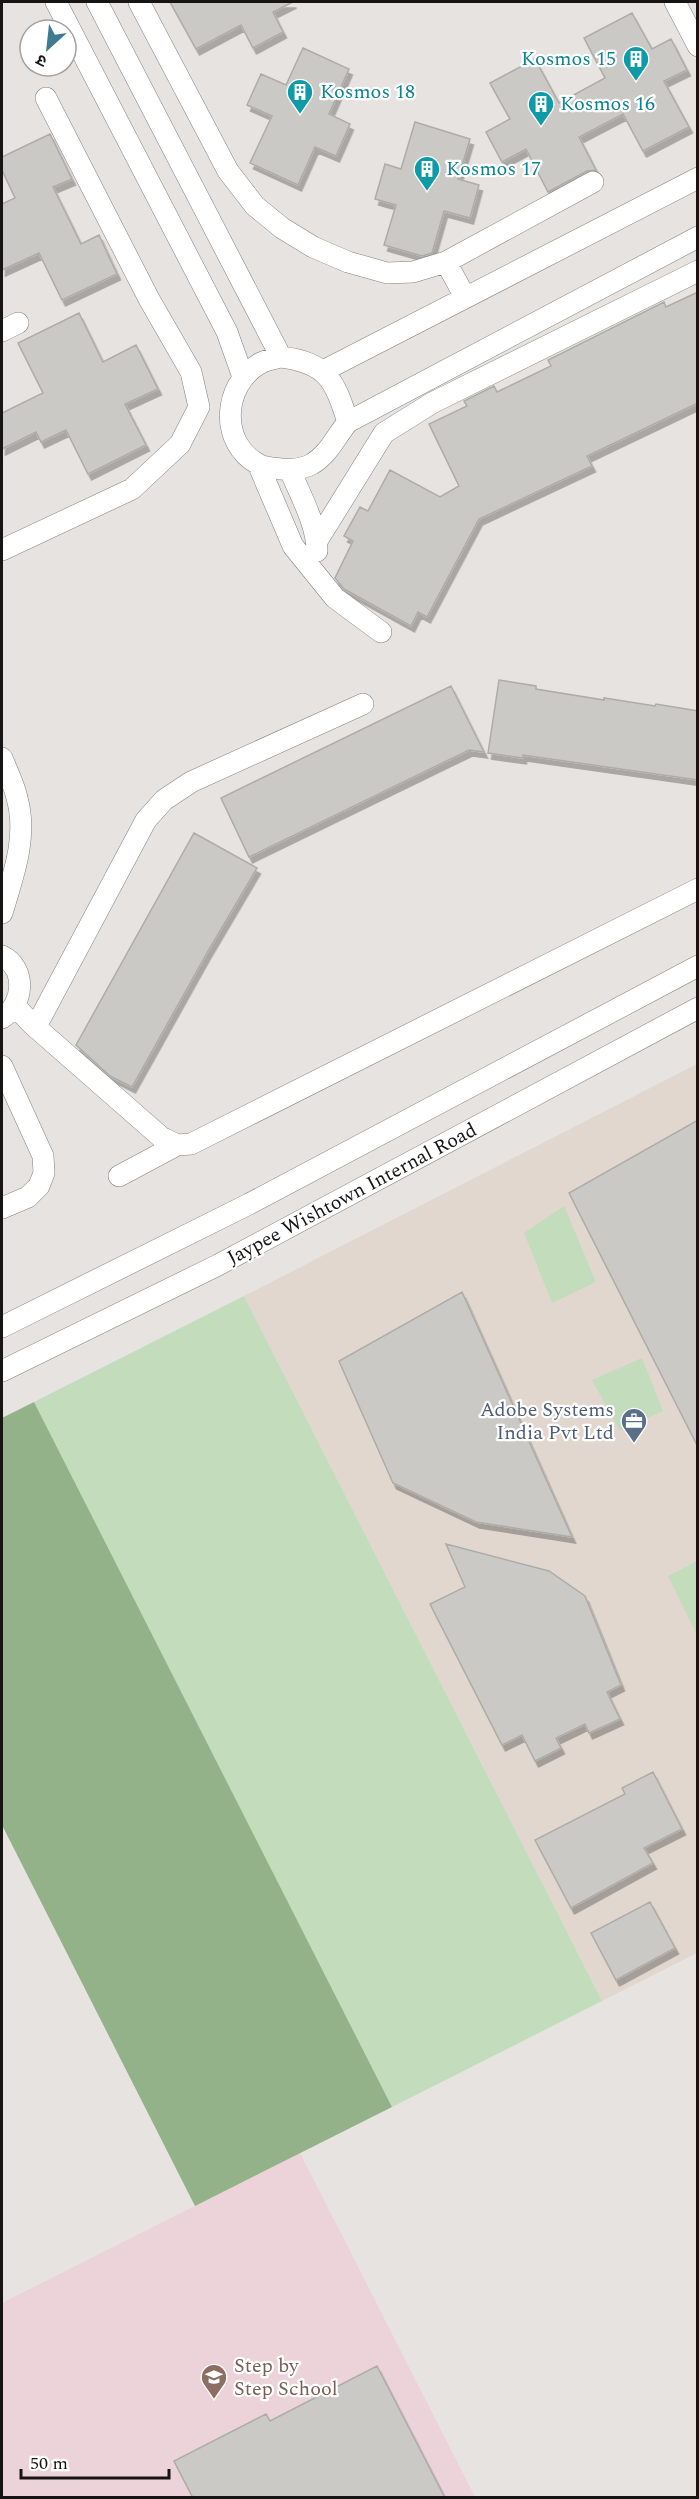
<svg xmlns="http://www.w3.org/2000/svg" width="699" height="2499" font-family="Spectral,'Noto Sans Devanagari',serif">
  <style>
    .built { fill: #e1d7cf }
    .education { fill: #ecd2d9 }
    .green { fill: #c3dcbc }
    .forest { fill: #93b289 }
    .building { fill: #cbc9c5; stroke: #aeaca8; stroke-width: 1.5; filter: url(#shadow) }
    .lines { fill: none; stroke-linecap: round; stroke-linejoin: round }
    .minor-casing { stroke: #85817e; stroke-width: 22 }
    .minor { stroke: #fff; stroke-width: 21 }
    .labels { text-anchor: middle; dominant-baseline: central; stroke-width: 4.5; stroke-linejoin: round; paint-order: stroke }
    .culture-label { font-size: 20px; fill: #0d838f; stroke: #fff; text-anchor: start }
    .street-label { font-size: 20px; fill: #161514; stroke: #fff }
    .service-label { font-size: 20px; fill: #4e5e75; stroke: #fff; text-anchor: end }
    .education-label { font-size: 20px; fill: #785e54; stroke: #fff; text-anchor: start }
  </style>
  <defs>
    <filter id="shadow"><feDropShadow dx="3.5" dy="6" stdDeviation="0" flood-color="#0004"/></filter>
  </defs>
  <rect width="100%" height="100%" fill="#e6e3e0"/>
  <!-- built -->
  <path class="built" d="M 697,1064 L 697,1953 L 602,2001 L 244,1296 Z"/>
  <!-- education -->
  <path class="education" d="M 300,2153 L 475,2497 L 2,2498 L 2,2303 Z"/>
  <!-- green -->
  <path class="green" d="M 564,1206 L 596,1282 L 552,1303 L 524,1233 Z
    M 244,1296 L 602,2001 L 392,2107 L 34,1402 Z
    M 642,1358 L 663,1411 L 620,1431 L 592,1380 Z
    M 697,1561 L 697,1635 L 668,1576 Z"/>
  <!-- forest -->
  <path class="forest" d="M 34,1402 L 392,2107 L 195,2206 L 2,1825 L 2,1418 Z"/>
  <!-- building -->
  <path class="building" d="M 170,2 L 293,2 L 273,12 L 283,32 L 253,48 L 241,25 L 196,49 Z
    M 632,13 L 652,49 L 671,39 L 687,70 L 664,81 L 689,127 L 643,151 L 623,114 L 579,137 L 596,170 L 587,171 L 548,192 L 526,149 L 502,162 L 486,132 L 510,119 L 490,83 L 535,59 L 559,103 L 605,78 L 584,38 Z
    M 303,48 L 349,69 L 329,114 L 350,124 L 336,156 L 315,147 L 298,185 L 250,163 L 272,116 L 247,105 L 261,74 L 286,85 Z
    M 415,122 L 470,139 L 458,179 L 479,185 L 470,218 L 444,211 L 432,253 L 422,256 L 384,245 L 396,205 L 375,199 L 385,164 L 401,169 Z
    M 50,134 L 72,179 L 53,187 L 81,244 L 99,235 L 117,274 L 62,300 L 39,253 L 2,270 L 2,204 L 15,198 L 2,170 L 2,157 Z
    M 698,292 L 698,403 L 587,456 L 592,466 L 479,519 L 427,617 L 418,612 L 411,626 L 344,589 L 335,578 L 353,541 L 344,536 L 360,507 L 368,511 L 390,470 L 440,497 L 459,486 L 429,424 L 467,406 L 464,401 L 494,386 L 497,392 L 551,366 L 548,360 L 664,302 L 666,307 Z
    M 79,313 L 103,362 L 136,345 L 158,389 L 125,404 L 146,445 L 88,474 L 66,430 L 41,442 L 36,432 L 2,449 L 2,413 L 43,393 L 18,343 Z
    M 499,680 L 536,686 L 536,689 L 604,700 L 604,698 L 655,706 L 656,704 L 698,711 L 698,780 L 523,755 L 523,758 L 488,753 Z
    M 451,686 L 484,752 L 469,750 L 249,857 L 221,798 Z
    M 194,833 L 257,868 L 208,951 L 132,1087 L 110,1076 L 76,1045 Z
    M 698,1120 L 698,1447 L 569,1193 Z
    M 462,1292 L 572,1537 L 476,1522 L 393,1483 L 339,1361 Z
    M 446,1544 L 549,1571 L 585,1596 L 621,1685 L 607,1692 L 620,1719 L 589,1733 L 585,1724 L 556,1738 L 561,1748 L 535,1761 L 522,1735 L 502,1745 L 430,1604 L 465,1587 Z
    M 653,1772 L 682,1829 L 644,1848 L 653,1863 L 571,1908 L 535,1840 L 625,1794 L 622,1788 Z
    M 650,1902 L 675,1948 L 616,1980 L 591,1933 Z
    M 377,2366 L 445,2498 L 193,2498 L 174,2461 L 266,2414 L 270,2421 Z"/>
  <g class="lines">
    <!-- minor casing -->
    <g class="minor-casing">
      <path id="minor" d="M 56,2 L 227,332 L 243,377
        M 97,2 L 281,357
        M 139,2 L 228,171 L 255,206 L 282,228 L 313,247 L 348,262 L 387,273 L 413,272 L 446,262 L 593,182
        M 675,2 L 698,46
        M 446,262 L 465,297
        M 2,331 L 18,323
        M 281,357 C 328,363 334,380 348,422 C 336,436 329,454 312,464 C 303,469 291,470 281,469 C 273,468 265,468 258,464 C 219,443 223,385 259,364 C 265,360 274,359 281,357 Z
        M 323,371 L 698,178
        M 348,422 L 698,237
        M 258,464 L 293,546 L 335,598 L 381,632
        M 290,470 C 300,495 317,524 317,551
        M 317,541 L 384,433 L 432,403 L 698,271
        M 2,550 L 132,489 L 180,444 L 199,407 L 191,372 L 149,299 L 46,98
        M 2,758 C 7,771 14,784 17,798 C 28,837 13,876 2,913
        M 2,956 C 27,968 24,1005 2,1018
        M 15,1006 L 32,1024 L 37,1023 L 41,1017 L 146,820 L 164,800 L 191,782 L 363,704
        M 32,1024 L 161,1137 L 177,1145 L 191,1144 L 698,889
        M 2,1066 L 43,1156 L 44,1173 L 39,1186 L 28,1197 L 2,1208
        M 119,1176 L 177,1145
        M 2,1327 L 249,1204 L 698,966
        M 2,1371 L 218,1265 L 698,1008"/>
    </g>
    <!-- minor -->
    <use href="#minor" class="minor"/>
  </g>
  <!-- icons -->
  <defs>
    <g id="building-pin" transform="scale(1.35)"><path d="M0 17L-7.5 6A9.5 9.5 0 1 1 7.5 6Z" fill="#0f9aa8" stroke="#fff"/><path d="M-4-6H4V6H1V3H-1V6H-4ZM-2.5-4.3h1.7v1.8h-1.7ZM.8-4.3h1.7v1.8H.8ZM-2.5-1h1.7V.8h-1.7ZM.8-1h1.7V.8H.8Z" fill="#fff"/></g>
    <g id="office-pin" transform="scale(1.35)"><path d="M0 17L-7.5 6A9.5 9.5 0 1 1 7.5 6Z" fill="#5c6f8a" stroke="#fff"/><path d="M-6-3h4V-5.5h4V-3h4V5H-6ZM-1-4.5V-3h2v-1.5ZM-6 0V1H6V0Z" fill="#fff"/></g>
    <g id="school-pin" transform="scale(1.35)"><path d="M0 17L-7.5 6A9.5 9.5 0 1 1 7.5 6Z" fill="#8d6e63" stroke="#fff"/><path d="M0-5L7-2L0 1L-7-2ZM-4 1L0 2.5L4 1V4Q0 6-4 4Z" fill="#fff"/></g>
  </defs>
  <g fill-rule="evenodd">
    <use href="#building-pin" x="636" y="59"/>
    <use href="#building-pin" x="300" y="92"/>
    <use href="#building-pin" x="541" y="104"/>
    <use href="#building-pin" x="427" y="169"/>
    <use href="#office-pin" x="634" y="1421"/>
    <use href="#school-pin" x="214" y="2377"/>
  </g>
  <g class="labels">
    <!-- culture labels -->
    <g class="culture-label">
      <text x="616" y="59" text-anchor="end">Kosmos 15</text>
      <text x="320" y="92">Kosmos 18</text>
      <text x="560" y="104">Kosmos 16</text>
      <text x="446" y="169">Kosmos 17</text>
    </g>
    <!-- street labels -->
    <g class="street-label">
      <text transform="translate(352 1194) rotate(-28)">Jaypee Wishtown Internal Road</text>
    </g>
    <!-- service labels -->
    <g class="service-label">
      <text x="614" y="1410">Adobe Systems<tspan x="614" dy="23">India Pvt Ltd</tspan></text>
    </g>
    <!-- education labels -->
    <g class="education-label">
      <text x="234" y="2366">Step by<tspan x="234" dy="23">Step School</tspan></text>
    </g>
  </g>
  <!-- border -->
  <rect width="699" height="2499" fill="none" stroke="#161514" stroke-width="6"/>
  <!-- north arrow -->
  <g transform="translate(48 48) rotate(207)"><circle r="28" fill="#ffffff" stroke="#a2a1a1" stroke-width="1.5"/>
  <path d="M0-4.5L10 22L0 15L-10 22Z" fill="#3e7b91"/>
  <text y="-9" font-size="16" font-weight="bold" text-anchor="middle" fill="#161514">उ</text>
  </g>
  <!-- scale -->
  <path d="M21 2469v9h148v-9" fill="none" stroke="#161514" stroke-width="3"/>
  <text x="30" y="2469" font-size="18" fill="#161514" stroke="#ffffff" stroke-width="4.5" paint-order="stroke">50 m</text>
</svg>
